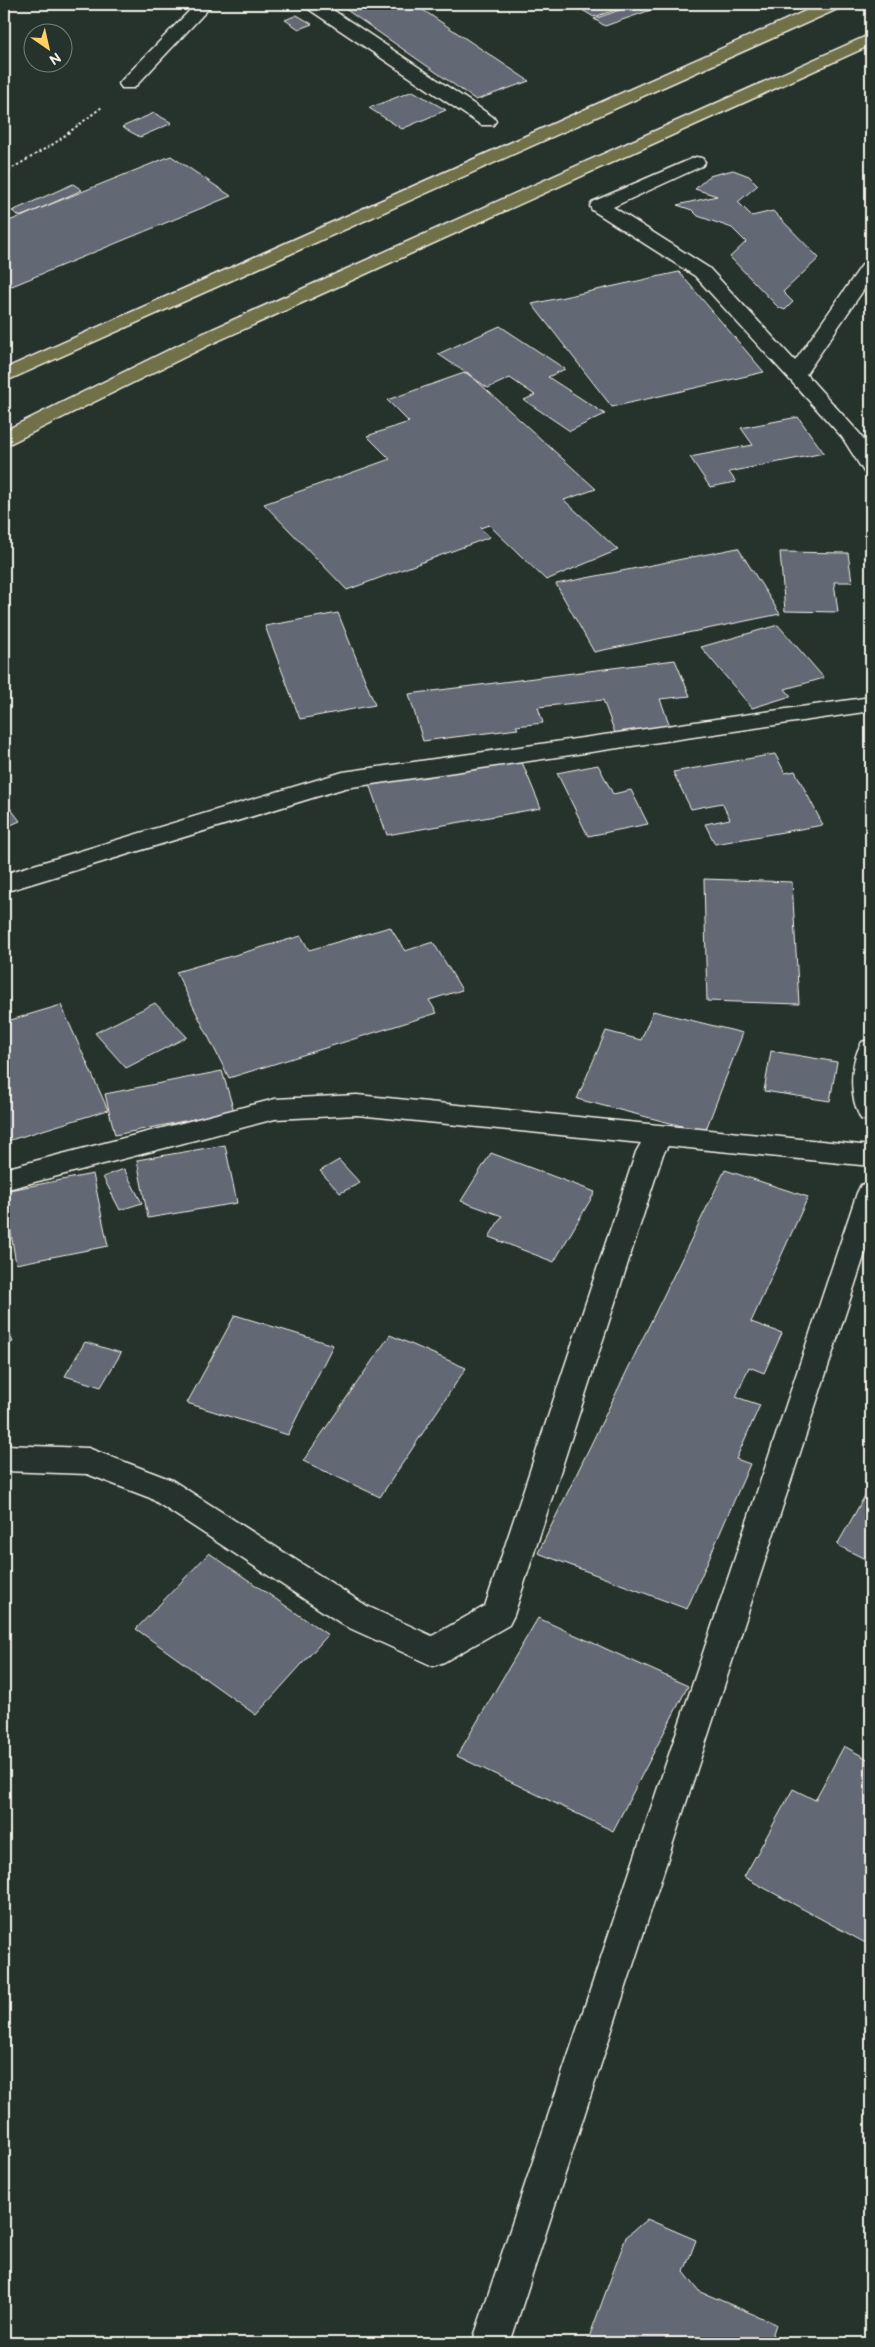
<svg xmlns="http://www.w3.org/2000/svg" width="875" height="2347" font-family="'Balsamiq Sans',sans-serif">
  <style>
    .building { fill: #636774; stroke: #f4f1e8 }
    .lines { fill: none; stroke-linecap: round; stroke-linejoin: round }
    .street-casing { stroke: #f4f1e8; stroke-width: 3 }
    .highway-casing { stroke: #f4f1e8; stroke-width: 3 }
    .path { stroke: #f4f1e8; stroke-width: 2; stroke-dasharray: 2.5 2.5; stroke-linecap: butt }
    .street { fill: #26332d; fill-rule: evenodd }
    .highway { fill: #6f704a; fill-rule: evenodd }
  </style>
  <rect width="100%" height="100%" fill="#26332d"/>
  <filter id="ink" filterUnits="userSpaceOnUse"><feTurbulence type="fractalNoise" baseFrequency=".02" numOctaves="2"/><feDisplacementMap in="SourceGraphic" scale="10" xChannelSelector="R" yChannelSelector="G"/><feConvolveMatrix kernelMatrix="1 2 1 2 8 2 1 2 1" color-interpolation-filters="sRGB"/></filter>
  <g filter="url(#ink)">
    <!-- building -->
    <path class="building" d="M 338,4 L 414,4 L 529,81 L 476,100 Z
      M 572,4 L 633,4 L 594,17 Z
      M 637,4 L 668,4 L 605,26 L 594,19 Z
      M 297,15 L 312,24 L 299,29 L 285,20 Z
      M 413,91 L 446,110 L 402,129 L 369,108 Z
      M 154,113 L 172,123 L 140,137 L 122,127 Z
      M 171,156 L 231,196 L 12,286 L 4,280 L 4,223 Z
      M 733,170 L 749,176 L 758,185 L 738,202 L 752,216 L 773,211 L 819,258 L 783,292 L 793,302 L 785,310 L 778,307 L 730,257 L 746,242 L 732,228 L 698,216 L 692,210 L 677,205 L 717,196 L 695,189 L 709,176 Z
      M 73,184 L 82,190 L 21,217 L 12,211 Z
      M 679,272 L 764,372 L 612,407 L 532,304 Z
      M 500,326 L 565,369 L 548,377 L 605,414 L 570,431 L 524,400 L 535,395 L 510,378 L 488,388 L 438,354 Z
      M 467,372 L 596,489 L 564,500 L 618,550 L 546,580 L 489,525 L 480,528 L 490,537 L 347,590 L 264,504 L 390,459 L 367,436 L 409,422 L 387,400 Z
      M 798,417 L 824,453 L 729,472 L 736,482 L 710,487 L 690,457 L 753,445 L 741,428 Z
      M 738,548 L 780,614 L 594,652 L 556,584 Z
      M 780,552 L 848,553 L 852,582 L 834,582 L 838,612 L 785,611 Z
      M 338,613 L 375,705 L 300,719 L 265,626 Z
      M 778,625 L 824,678 L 785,689 L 791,696 L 752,708 L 701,647 Z
      M 675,660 L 690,696 L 660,699 L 670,726 L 615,733 L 603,700 L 538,707 L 543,723 L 516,726 L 518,729 L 423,741 L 409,694 Z
      M 775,754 L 785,773 L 795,771 L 823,825 L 715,844 L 705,824 L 730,819 L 722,803 L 691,809 L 673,772 Z
      M 519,755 L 541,808 L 387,835 L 368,781 Z
      M 598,765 L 613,794 L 631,790 L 648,824 L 588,836 L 557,773 Z
      M 4,800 L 20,821 L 4,828 Z
      M 704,879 L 792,882 L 799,1004 L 707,1001 Z
      M 390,927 L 405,951 L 433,942 L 462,990 L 429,1000 L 437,1013 L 229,1078 L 176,972 L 301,936 L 309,950 Z
      M 155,1003 L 187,1037 L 126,1068 L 95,1033 Z
      M 61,1005 L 108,1110 L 4,1142 L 4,1022 Z
      M 653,1011 L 743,1033 L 705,1132 L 577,1099 L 606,1031 L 641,1040 Z
      M 771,1051 L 837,1062 L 830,1101 L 764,1091 Z
      M 222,1071 L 234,1111 L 115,1135 L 105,1094 Z
      M 225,1145 L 237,1203 L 148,1218 L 137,1160 Z
      M 491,1153 L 595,1192 L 554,1262 L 489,1237 L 502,1216 L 461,1201 Z
      M 339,1160 L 360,1183 L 340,1193 L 320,1171 Z
      M 124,1169 L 142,1203 L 120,1210 L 103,1177 Z
      M 725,1170 L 808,1197 L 751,1322 L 782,1333 L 764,1373 L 749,1367 L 736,1397 L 760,1405 L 736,1459 L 750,1464 L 687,1609 L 538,1553 Z
      M 93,1174 L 108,1246 L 16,1264 L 4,1191 Z
      M 235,1315 L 333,1345 L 288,1435 L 187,1403 Z
      M 4,1323 L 13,1342 L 4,1346 Z
      M 390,1335 L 466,1368 L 380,1497 L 303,1461 Z
      M 85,1342 L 121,1353 L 101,1387 L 65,1376 Z
      M 871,1485 L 871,1562 L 837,1545 Z
      M 209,1553 L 328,1635 L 256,1715 L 136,1629 Z
      M 538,1618 L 688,1686 L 613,1831 L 457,1756 Z
      M 844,1746 L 871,1761 L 871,1946 L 744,1877 L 793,1789 L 815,1800 Z
      M 647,2219 L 696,2240 L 684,2272 L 699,2291 L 776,2324 L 770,2343 L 587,2343 L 626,2237 Z"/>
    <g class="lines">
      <!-- street casing -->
      <g class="street-casing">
        <path id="street" d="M 196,4 L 213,4 L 134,88 L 122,88 L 119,84 L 122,80 Z
          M 305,4 L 324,4 L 493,117 L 496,121 L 493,125 L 481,125 L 307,8 Z
          M 696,157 L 702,158 L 705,162 L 702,166 L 613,207 L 709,268 L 795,361 L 864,262 L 871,260 L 871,279 L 806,374 L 860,434 L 871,452 L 871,474 L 864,472 L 842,437 L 695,276 L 592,210 L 590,206 L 592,202 Z
          M 871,697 L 871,711 L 345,788 L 4,892 L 4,874 L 343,772 Z
          M 871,1039 L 871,1122 L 861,1119 C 849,1097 849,1064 862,1042 Z
          M 357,1095 L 871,1146 L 871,1166 L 668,1146 L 663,1154 L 514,1615 L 509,1625 L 444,1662 L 433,1666 L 345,1626 L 150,1498 L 87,1474 L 4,1471 L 4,1445 L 88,1448 L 172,1480 L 367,1606 L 432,1636 L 485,1606 L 636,1152 L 641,1143 L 357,1115 L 275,1119 L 4,1190 L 4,1169 L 275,1099 Z
          M 871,1182 L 871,1235 L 510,2343 L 472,2343 L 857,1193 L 861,1185 Z"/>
      </g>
      <!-- highway casing -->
      <g class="highway-casing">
        <path id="highway" d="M 821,4 L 842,4 L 840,8 L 4,382 L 4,369 Z
          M 871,34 L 871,45 L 211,344 L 11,443 L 4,445 L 4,431 L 197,336 Z"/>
      </g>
      <!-- path -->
      <path class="path" d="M 4,173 L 55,143 L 102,107"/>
      <!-- street -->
      <use href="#street" class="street"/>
      <!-- highway -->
      <use href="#highway" class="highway"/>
    </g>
  </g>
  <!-- margin -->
  <rect width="875" height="2347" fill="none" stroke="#26332d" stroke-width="20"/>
  <rect x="10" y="10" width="855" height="2327" fill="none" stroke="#f4f1e8" stroke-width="2" filter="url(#ink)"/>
  <!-- north arrow -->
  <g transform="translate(48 48) rotate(146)"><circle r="24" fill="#26332d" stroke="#787f78"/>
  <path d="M0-4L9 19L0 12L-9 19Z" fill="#ffd166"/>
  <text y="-8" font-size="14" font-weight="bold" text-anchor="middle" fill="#f4f1e8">N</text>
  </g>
</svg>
